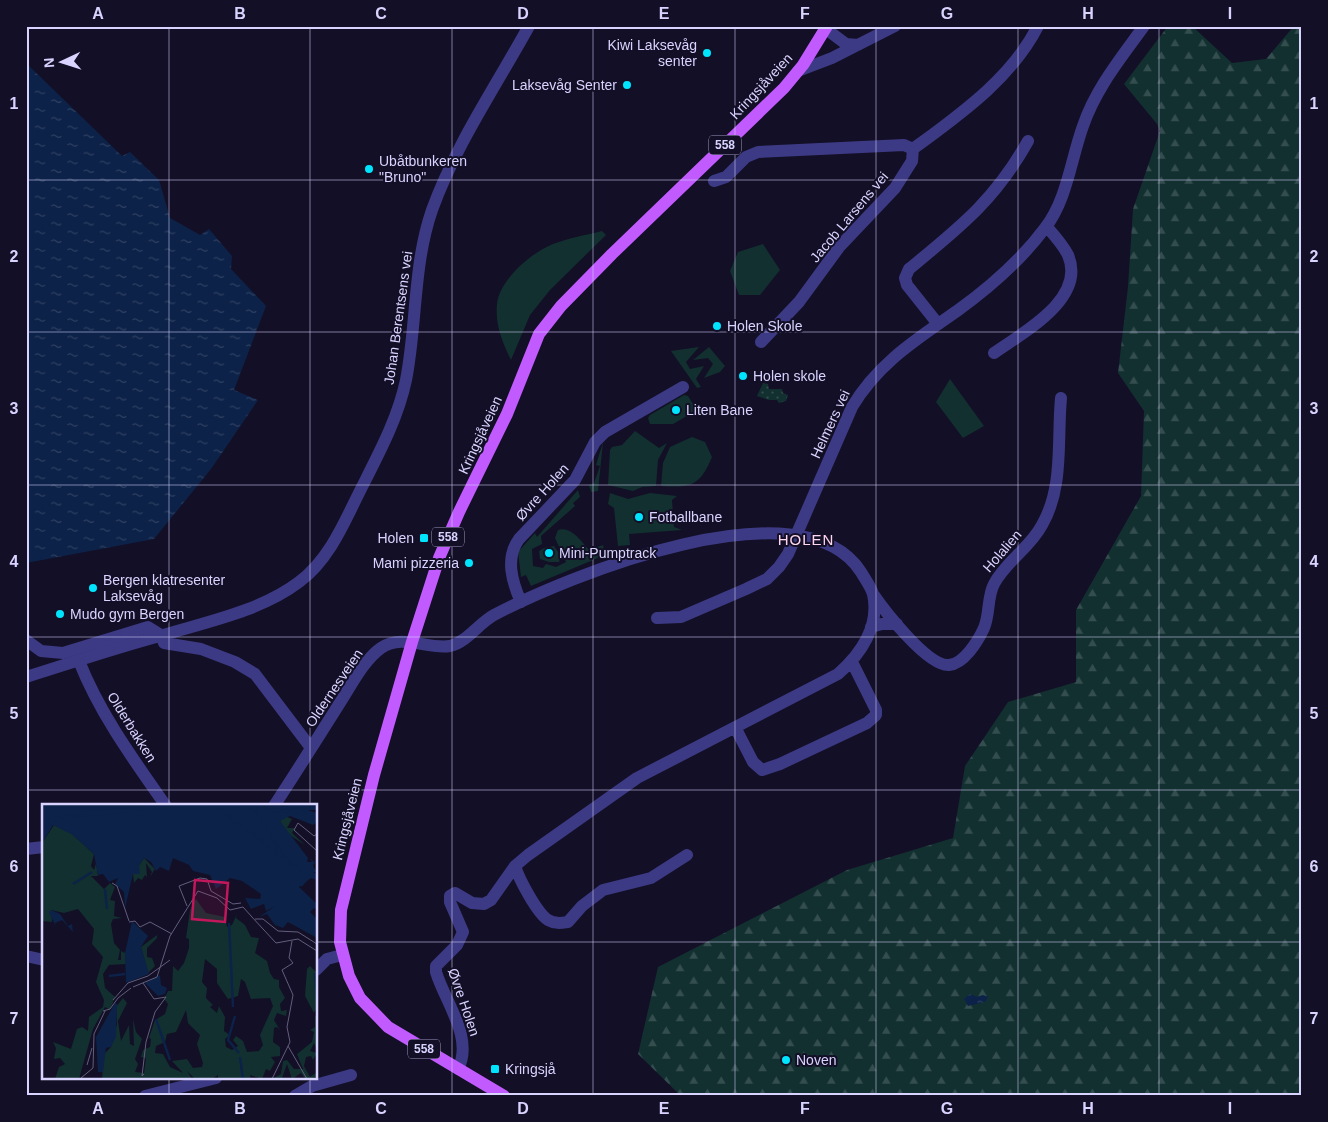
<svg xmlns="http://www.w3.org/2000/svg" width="1328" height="1122" font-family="Arial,sans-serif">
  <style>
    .green { fill: #12302f }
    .forest { fill: url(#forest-firs) }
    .garden { fill: url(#garden-dots) }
    .water { fill: url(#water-ripples) }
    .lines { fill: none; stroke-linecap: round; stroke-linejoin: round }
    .minor { stroke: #3d3a85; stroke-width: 12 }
    .tertiary { stroke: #3d3a85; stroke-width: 12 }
    .primary { stroke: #c25bff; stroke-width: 12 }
    .grid { fill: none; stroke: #d9d4ff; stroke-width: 1; stroke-opacity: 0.55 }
    .poi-dot { fill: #00e5ff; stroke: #130f26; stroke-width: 2 }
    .labels { text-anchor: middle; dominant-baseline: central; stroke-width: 4; stroke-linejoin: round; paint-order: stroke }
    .shield { fill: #130f26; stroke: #9e99be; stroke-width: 1 }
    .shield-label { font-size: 12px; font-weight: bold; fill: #d9d4ff }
    .poi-label { font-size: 14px; fill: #d9d4ff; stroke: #130f26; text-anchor: start }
    .street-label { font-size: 14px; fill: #d9d4ff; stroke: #130f26 }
    .neighbourhood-label { font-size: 15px; letter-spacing: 1px; fill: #ffd6f0; stroke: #130f26 }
    .inset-river { fill: none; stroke: #0c2248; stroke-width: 2.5 }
    .inset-road { fill: none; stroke: #625e7d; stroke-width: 1 }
    .view { fill: #c2185b; fill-opacity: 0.15; stroke: #c2185b; stroke-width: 2.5 }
    .inset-edge { fill: none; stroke: #d9d4ff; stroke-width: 2.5 }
    .neatline { fill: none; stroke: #d9d4ff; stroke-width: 2 }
    .grid-label { font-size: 16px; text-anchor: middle; font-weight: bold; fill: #d9d4ff }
  </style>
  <defs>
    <pattern id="forest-firs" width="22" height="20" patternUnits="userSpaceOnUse" patternTransform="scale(1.25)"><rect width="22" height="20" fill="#12302f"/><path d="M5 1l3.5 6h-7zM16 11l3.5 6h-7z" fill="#344d4e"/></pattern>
    <pattern id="garden-dots" width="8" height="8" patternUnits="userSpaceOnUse" patternTransform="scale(1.25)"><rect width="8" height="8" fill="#12302f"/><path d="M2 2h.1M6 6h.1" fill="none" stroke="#344d4e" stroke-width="1.8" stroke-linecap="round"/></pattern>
    <pattern id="water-ripples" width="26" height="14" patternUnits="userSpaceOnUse" patternTransform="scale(1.25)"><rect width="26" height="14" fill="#0c2248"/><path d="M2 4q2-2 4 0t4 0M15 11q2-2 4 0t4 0" fill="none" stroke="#2f4163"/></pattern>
  </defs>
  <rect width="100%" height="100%" fill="#130f26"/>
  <!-- green -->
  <path class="green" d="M 602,231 L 606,235 L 550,290 L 530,315 L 511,360 C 502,342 495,324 497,304 C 499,280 532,252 553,244 C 569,238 586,235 602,231 Z
    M 763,244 L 780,270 L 760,295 L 739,295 L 730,271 L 738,252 Z
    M 699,347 L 686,362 L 690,369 L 704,366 L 696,379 L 701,387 L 697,388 L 671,351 Z
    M 709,347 L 725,366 L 720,372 L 704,378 L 713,364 L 708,358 L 693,360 Z
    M 950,379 L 984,426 L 963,438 L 936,402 Z
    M 684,395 L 688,396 L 695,407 L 694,412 L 673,424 L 650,424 L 648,418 L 650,415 Z
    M 635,431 L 659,448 L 667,443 L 658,460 L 656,486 L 642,487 L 633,491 L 608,485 L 610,450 L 612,447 L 622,445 Z
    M 692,437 L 705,442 L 712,457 C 700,486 691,488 661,486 L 663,463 L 670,447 Z
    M 603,442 L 598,491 L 591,492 L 589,485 L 594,483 L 600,466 L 596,465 Z
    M 578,490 L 580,497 L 573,503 L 575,506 L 541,536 L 542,544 L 532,549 L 533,566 L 543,568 L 546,564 L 556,567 L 566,562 L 555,538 L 558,530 C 571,526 581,541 589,550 L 603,545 L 605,555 L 531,586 L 526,575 L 521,577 L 518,552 L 535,533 L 537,537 Z
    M 610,493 L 628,499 L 650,493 L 677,496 L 672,500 L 674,527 L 682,530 L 629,534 L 630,545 L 618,546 L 614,508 L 608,504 Z
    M 554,546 L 561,556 L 559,562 L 549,562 L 540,559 L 539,551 L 544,548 Z"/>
  <!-- forest -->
  <path class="forest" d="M 1168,26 L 1192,26 L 1232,63 L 1266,59 L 1294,26 L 1302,26 L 1302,1096 L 681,1096 L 638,1054 L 658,967 L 847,870 L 953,838 L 965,766 L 1008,702 L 1076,682 L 1076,610 L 1141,496 L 1144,411 L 1118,373 L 1128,287 L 1133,209 L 1160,131 L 1157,124 L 1124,84 Z"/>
  <!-- garden -->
  <path class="garden" d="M 763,383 L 768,384 L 769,389 L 782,389 L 783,393 L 788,395 L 786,401 L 779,403 L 777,400 L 769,400 L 757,396 Z"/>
  <!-- water -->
  <path class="water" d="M 26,63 L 122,156 L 130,152 L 159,180 L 170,218 L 200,235 L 209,229 L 232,256 L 231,269 L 266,306 L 234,390 L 258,400 L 211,469 L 154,539 L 26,563 Z
    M 970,994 L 977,997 L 983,995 L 988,997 L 985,1002 L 968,1006 L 964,999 Z"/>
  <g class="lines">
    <!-- minor -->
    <path class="minor" d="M 826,29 L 846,44 L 858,45
      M 798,71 L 832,58 L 895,26
      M 913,149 C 959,115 1011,79 1038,26
      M 714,181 L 726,177 L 746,157 L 758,152 L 904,145 L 913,149
      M 938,324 L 907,285 L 905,278 L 909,269 C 960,227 995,200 1028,141
      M 761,342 L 799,302 L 840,246 L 895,188 L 912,161 L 913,149
      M 994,353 C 1022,333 1087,299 1068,255 C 1063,245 1054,235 1047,227
      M 873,594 C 884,610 928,667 949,665 C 964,664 978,641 984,628 C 990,614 987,597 994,584 C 1006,561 1030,548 1042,525 C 1064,487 1057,440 1061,398
      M 521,602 C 512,582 505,558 519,539 L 575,480 L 595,442 L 605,432 L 683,387
      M 657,618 L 681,617 L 746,589 L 767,579 L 779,567 L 788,554 L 852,407 C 878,363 917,339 957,311 C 989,288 1021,260 1045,228 C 1067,200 1071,159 1083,126 C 1096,88 1121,58 1144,26
      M 871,627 L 882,624 L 897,624
      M 26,640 L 41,651 L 63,653 L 148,627 L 161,635 L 164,643 L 201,649 L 235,662 L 255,674 L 311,748
      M 79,661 C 100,714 133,759 166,806
      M 735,727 L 753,762 L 762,770 L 780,764 L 867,723 L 876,715 L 876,710 L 852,662
      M 274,806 C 297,771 319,736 341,701 C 352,684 364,660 381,648 C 402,633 428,650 450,646 C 467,642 479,623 494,615 C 568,576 803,480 861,572 C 865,579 871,587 873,594 C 880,626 861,654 838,674 L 637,778 L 528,855 L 515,866 L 491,900 L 484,904 L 472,903 L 455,893 L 450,896 L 450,902 L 463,932 L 457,945 L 436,966 L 436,972 C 445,1002 474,1038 458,1069
      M 26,849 L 44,847
      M 515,866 C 519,879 537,913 548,920 C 555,924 561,923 568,922 L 582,906 L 603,890 L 651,878 L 687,855
      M 26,956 L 44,960
      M 316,970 L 327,959 L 342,955
      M 145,1096 L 216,1078
      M 295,1096 L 312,1086 L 351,1075"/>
    <!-- tertiary -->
    <path class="tertiary" d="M 26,677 C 71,663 115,648 160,636 C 206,622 261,611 299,582 C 326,562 341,530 355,501 C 374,462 397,423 406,380 C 417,324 413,265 432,210 C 455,146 496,86 529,26"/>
    <!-- primary -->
    <path class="primary" d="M 504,1096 L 388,1027 L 360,998 L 349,976 L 340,942 L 341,910 L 374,775 L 412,642 L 439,558 L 459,512 L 507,414 L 539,334 L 561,306 L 612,254 L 784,88 L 803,65 L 827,26"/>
  </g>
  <!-- grid -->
  <path class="grid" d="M 169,26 L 169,806M 310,26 L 310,806M 452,26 L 452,1096M 593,26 L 593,1096M 735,26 L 735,1096M 876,26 L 876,1096M 1018,26 L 1018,1096M 1159,26 L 1159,1096M 26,180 L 1302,180M 26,332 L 1302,332M 26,485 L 1302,485M 26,637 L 1302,637M 26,790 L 1302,790M 26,942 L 44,942M 316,942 L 1302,942M 169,1078 L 169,1096M 310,1078 L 310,1096"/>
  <!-- markers -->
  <g class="poi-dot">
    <circle cx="707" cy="53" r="5"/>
    <circle cx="627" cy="85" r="5"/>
    <circle cx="369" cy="169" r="5"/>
    <circle cx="717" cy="326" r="5"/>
    <circle cx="743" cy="376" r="5"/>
    <circle cx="676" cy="410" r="5"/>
    <circle cx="639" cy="517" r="5"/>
    <rect x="419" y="533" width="10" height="10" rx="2.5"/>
    <circle cx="549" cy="553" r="5"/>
    <circle cx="469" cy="563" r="5"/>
    <circle cx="93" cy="588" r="5"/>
    <circle cx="60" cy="614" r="5"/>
    <circle cx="786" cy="1060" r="5"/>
    <rect x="490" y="1064" width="10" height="10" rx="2.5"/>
  </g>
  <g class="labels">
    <!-- shield labels -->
    <g class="shield">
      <rect x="709" y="135.5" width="32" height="19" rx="4"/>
      <rect x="432" y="527.5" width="32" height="19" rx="4"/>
      <rect x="408" y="1039.5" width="32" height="19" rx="4"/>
    </g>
    <g class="shield-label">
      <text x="725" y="145">558</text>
      <text x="448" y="537">558</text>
      <text x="424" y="1049">558</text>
    </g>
    <!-- poi labels -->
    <g class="poi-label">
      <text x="697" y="45" text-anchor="end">Kiwi Laksevåg<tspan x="697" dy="16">senter</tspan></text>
      <text x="617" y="85" text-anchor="end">Laksevåg Senter</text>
      <text x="379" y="161">Ubåtbunkeren<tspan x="379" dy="16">"Bruno"</tspan></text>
      <text x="727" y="326">Holen Skole</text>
      <text x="753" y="376">Holen skole</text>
      <text x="686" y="410">Liten Bane</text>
      <text x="649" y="517">Fotballbane</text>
      <text x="414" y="538" text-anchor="end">Holen</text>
      <text x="559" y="553">Mini-Pumptrack</text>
      <text x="459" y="563" text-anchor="end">Mami pizzeria</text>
      <text x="103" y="580">Bergen klatresenter<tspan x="103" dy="16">Laksevåg</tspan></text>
      <text x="70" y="614">Mudo gym Bergen</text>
      <text x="796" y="1060">Noven</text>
      <text x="505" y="1069">Kringsjå</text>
    </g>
    <!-- street labels -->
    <g class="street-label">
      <text transform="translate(761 86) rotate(-47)">Kringsjåveien</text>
      <text transform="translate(849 217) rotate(-50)">Jacob Larsens vei</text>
      <text transform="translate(398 318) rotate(-82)">Johan Berentsens vei</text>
      <text transform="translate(830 424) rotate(-65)">Helmers vei</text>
      <text transform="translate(480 435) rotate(-65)">Kringsjåveien</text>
      <text transform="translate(542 492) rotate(-48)">Øvre Holen</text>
      <text transform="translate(1002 551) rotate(-49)">Holalien</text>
      <text transform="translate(334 688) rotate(-56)">Oldernesveien</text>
      <text transform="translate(132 727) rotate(58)">Olderbakken</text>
      <text transform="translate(347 819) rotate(-76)">Kringsjåveien</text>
      <text transform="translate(464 1002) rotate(71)">Øvre Holen</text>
    </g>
    <!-- neighbourhood labels -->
    <g class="neighbourhood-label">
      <text x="806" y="539">HOLEN</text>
    </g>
  </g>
  <!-- overview -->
  <g transform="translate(42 804)">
    <rect width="275" height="275" fill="#130f26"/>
    <path d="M 243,12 L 250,15 L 245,24 L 253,24 L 250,29 L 263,41 L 240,26 L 238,17 Z" fill="#12302f"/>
    <path d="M 12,21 L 30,30 L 52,50 L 49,62 L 52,66 L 54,59 L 56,72 L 49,72 L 62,85 L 68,79 L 73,83 L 68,96 L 73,97 L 72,112 L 80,114 L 71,115 L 69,120 L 72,139 L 78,146 L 76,156 L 79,156 L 79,147 L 83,149 L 84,160 L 67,161 L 61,170 L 63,184 L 73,193 L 68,206 L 63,203 L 51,225 L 37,275 L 13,275 L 17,263 L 23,260 L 18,254 L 12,255 L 14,244 L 11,238 L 29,245 L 35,225 L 40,223 L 46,227 L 47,213 L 61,203 L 62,196 L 54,178 L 61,153 L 50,140 L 52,125 L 36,105 L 22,109 L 9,106 L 10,118 L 0,117 L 0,39 ZM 102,54 L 113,65 L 108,73 L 110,68 L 104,59 L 105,73 L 103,71 L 100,76 L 96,74 L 92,79 L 91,70 ZM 154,95 L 164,109 L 183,113 L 185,123 L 190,121 L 195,110 L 194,114 L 203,121 L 209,133 L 217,134 L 213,149 L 225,157 L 228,169 L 232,175 L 237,176 L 237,183 L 243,194 L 238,200 L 239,207 L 245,206 L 244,212 L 235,209 L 232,216 L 238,226 L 235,223 L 232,224 L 231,238 L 238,243 L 238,252 L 229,253 L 233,258 L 228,267 L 224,265 L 220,275 L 208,271 L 209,275 L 176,275 L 176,271 L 170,275 L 153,275 L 145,267 L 150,275 L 60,275 L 62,250 L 69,243 L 75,220 L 74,203 L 81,194 L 85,199 L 76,217 L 79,237 L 87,221 L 88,240 L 92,242 L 91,215 L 94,228 L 100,235 L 93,255 L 96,260 L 93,268 L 102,269 L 104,254 L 99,253 L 101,246 L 108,243 L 109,235 L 107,234 L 113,216 L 123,210 L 126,200 L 122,195 L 126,187 L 130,187 L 131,162 L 136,167 L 142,159 L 147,144 L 147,135 L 144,134 L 148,106 ZM 163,155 L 175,165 L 175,179 L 186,195 L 196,192 L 199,175 L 203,178 L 209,195 L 228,194 L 231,202 L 218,231 L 221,241 L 217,247 L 205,248 L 201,237 L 194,232 L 191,236 L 196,242 L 190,246 L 184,243 L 183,235 L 188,231 L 182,227 L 183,213 L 177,202 L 175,209 L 168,203 L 171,201 L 164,194 L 165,184 L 160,178 ZM 144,206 L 146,219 L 158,231 L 155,240 L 161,259 L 160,263 L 151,264 L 145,255 L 130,257 L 141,269 L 128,263 L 121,250 L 113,249 L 114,242 L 123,238 L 125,230 L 134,228 ZM 115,131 L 115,134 L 105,144 L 105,153 L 110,154 L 113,162 L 106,169 L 99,143 ZM 268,162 L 275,169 L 275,208 L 273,206 L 272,209 L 263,192 L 265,165 ZM 273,212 L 275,213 L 275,246 L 272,239 L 268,247 L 275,249 L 275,254 L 274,251 L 271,256 L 269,252 L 264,253 L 262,262 L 268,273 L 275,268 L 275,273 L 263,275 L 259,269 L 250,275 L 245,260 L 240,274 L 230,275 L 239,270 L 241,257 L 245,256 L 252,265 L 261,265 L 255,250 L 270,238 L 272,228 L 268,226 L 273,223 Z" fill="#12302f" fill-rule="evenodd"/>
    <path d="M 0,0 L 275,0 L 275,6 L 266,6 L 275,9 L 275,18 L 271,21 L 248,12 L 238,17 L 266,54 L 265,58 L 270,58 L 268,54 L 272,58 L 275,54 L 271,62 L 275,68 L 271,68 L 275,70 L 275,76 L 269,74 L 257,83 L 275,100 L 275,106 L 272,104 L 268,108 L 275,115 L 275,134 L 246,118 L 241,124 L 233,121 L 225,110 L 217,113 L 233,102 L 224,107 L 222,100 L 209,105 L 203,94 L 218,95 L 219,90 L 200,77 L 188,74 L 174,85 L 168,71 L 151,67 L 147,61 L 131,54 L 127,67 L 118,63 L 114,67 L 109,58 L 102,54 L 97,61 L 98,70 L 91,70 L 83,104 L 82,88 L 73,80 L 76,74 L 67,78 L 61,70 L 56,71 L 52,50 L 31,31 L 11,21 L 0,39 ZM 9,106 L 18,110 L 26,122 L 30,120 L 31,128 L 20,116 L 13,119 L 14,123 L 7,108 ZM 90,117 L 106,132 L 99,143 L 107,170 L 84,179 L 83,149 ZM 118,171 L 119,181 L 125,184 L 123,190 L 116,192 L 103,179 ZM 73,199 L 75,200 L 74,233 L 69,243 L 64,244 L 61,268 L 56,268 L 54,233 Z" fill="#0c2248"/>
    <path class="inset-river" d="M 158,0 L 178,6 L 267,72 L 259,82M 172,0 L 264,9M 210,0 L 241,52M 235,0 L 260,8M 110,2 L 140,0M 0,19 L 28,10 L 111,3M 0,21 L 17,14 L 155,0M 31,80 L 50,68M 63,85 L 65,105M 187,119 L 191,203M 273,169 L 275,192M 67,172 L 83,170M 193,212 L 186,236 L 197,249M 114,215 L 128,256M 198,253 L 201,275"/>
    <path class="inset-road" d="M 275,30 L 272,32 L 256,19 L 252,26 L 275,47M 70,79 L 75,82 L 87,117M 145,102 L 137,82 L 158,74 L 165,75 L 169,87 L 191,100 L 199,99M 209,112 L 234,139 L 256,135 L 275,147M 213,115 L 221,115 L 236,127 L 256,128 L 275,140M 87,118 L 93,117 L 98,123 L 108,118 L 130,130M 115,173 L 128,132 L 156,87 L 175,94 L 188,106 L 201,103 L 210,113M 101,179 L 112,195 L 124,193M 91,183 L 115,173M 71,196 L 86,179 L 106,172 L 128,156M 61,207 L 68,205 L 76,194 L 89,184M 246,242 L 265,275M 45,261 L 50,244M 102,270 L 100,272 L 104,238 L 113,208 L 124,193M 39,274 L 51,264 L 52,230 L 63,207M 230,275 L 248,238 L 245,223 L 251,191 L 240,166 L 251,159 L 247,154 L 250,137"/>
    <path class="view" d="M 153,76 L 186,79 L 183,118 L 150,115 Z"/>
    <rect width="275" height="275" class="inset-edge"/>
  </g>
  <!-- border -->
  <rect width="1328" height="1122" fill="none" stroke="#130f26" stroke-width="55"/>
  <!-- north arrow -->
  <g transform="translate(62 62) rotate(266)" stroke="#130f26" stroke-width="4" paint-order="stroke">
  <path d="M0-4L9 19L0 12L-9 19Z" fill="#d9d4ff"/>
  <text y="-8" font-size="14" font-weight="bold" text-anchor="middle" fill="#d9d4ff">N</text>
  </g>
  <rect x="28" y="28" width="1272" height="1066" class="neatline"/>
  <g class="grid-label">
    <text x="98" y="19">A</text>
    <text x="240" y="19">B</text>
    <text x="381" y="19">C</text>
    <text x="523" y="19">D</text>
    <text x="664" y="19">E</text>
    <text x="805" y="19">F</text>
    <text x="947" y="19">G</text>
    <text x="1088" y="19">H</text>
    <text x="1230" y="19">I</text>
    <text x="14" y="109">1</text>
    <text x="1314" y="109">1</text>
    <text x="14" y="262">2</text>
    <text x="1314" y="262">2</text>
    <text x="14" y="414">3</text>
    <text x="1314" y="414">3</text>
    <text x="14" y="567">4</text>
    <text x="1314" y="567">4</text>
    <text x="14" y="719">5</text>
    <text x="1314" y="719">5</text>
    <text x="14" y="872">6</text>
    <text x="1314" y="872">6</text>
    <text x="14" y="1024">7</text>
    <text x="1314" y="1024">7</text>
    <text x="98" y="1114">A</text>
    <text x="240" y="1114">B</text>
    <text x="381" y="1114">C</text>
    <text x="523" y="1114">D</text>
    <text x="664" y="1114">E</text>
    <text x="805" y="1114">F</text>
    <text x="947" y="1114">G</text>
    <text x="1088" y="1114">H</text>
    <text x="1230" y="1114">I</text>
  </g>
</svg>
